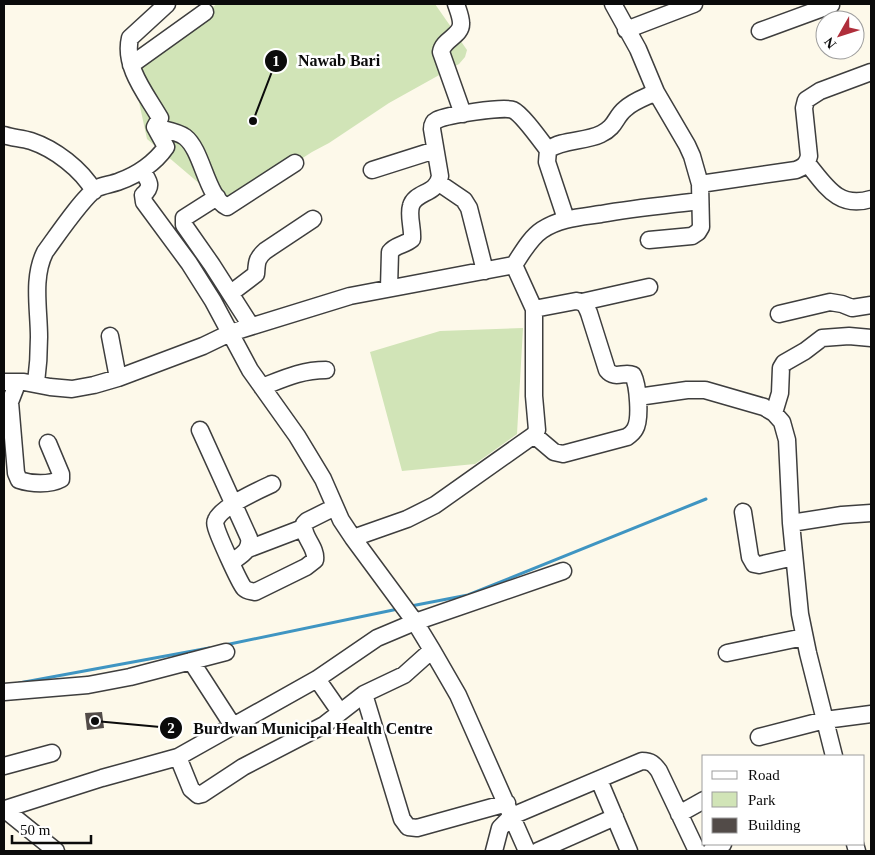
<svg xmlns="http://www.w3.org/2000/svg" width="875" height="855" font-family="Georgia,serif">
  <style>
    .green { fill: #d1e4b7 }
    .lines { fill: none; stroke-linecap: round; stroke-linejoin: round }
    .stream { stroke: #3f95c2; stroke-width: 3 }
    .building { fill: #524b48 }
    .minor-casing { stroke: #3e3e3e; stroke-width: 19 }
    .minor { stroke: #fff; stroke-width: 16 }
    .leader { fill: none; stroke: #0b0b0b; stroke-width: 2 }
    .callout-dot { fill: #0b0b0b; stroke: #fff; stroke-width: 2 }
    .mark-label { font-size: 15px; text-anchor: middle; font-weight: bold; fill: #fff }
    .callout-label { font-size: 16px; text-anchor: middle; font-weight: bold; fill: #0b0b0b; stroke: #fff; stroke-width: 5; stroke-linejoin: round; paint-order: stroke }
  </style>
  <rect width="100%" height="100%" fill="#fdf9ea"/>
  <!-- green -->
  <path class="green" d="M 217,4 L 435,4 L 467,50 L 465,57 L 459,64 L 389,103 L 329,143 L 312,152 L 227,207 L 147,139 L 131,65 Z
    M 523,328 L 517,434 L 475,464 L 402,471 L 370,352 L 440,331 Z"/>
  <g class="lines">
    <!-- stream -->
    <path class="stream" d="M 411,606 L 468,595 L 706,499
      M 225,645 L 398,609
      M 19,683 L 209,648"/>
  </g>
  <!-- building -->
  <path class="building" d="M 102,712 L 104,728 L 87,730 L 85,713 Z"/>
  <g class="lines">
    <!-- minor casing -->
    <g class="minor-casing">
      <path id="minor" d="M 456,4 C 458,10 461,17 461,23 C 462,36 443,39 441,52 L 463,114
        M 613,4 L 638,49 L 656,92 L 687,145 L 692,156 L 700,184
        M 626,30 L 694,4
        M 760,31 L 831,5
        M 131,65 L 205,12
        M 155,127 C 164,130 177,131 185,137 C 203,151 206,197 227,207 L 295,163
        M 4,135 C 12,138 22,138 31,141 C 55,149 81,169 94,191
        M 807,163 C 826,186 838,209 871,199
        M 142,170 C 148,181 154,185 143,195 L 144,202 L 189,263 L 213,301 L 250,370 L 297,436 L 323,479 L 341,520 L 353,538 L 415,622 L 432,650 L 458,695 L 527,851
        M 372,170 L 435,150
        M 439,183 L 464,200 L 469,208 L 485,271
        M 217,197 L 184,218 L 184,225 L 212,265 L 251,326
        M 566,219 L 547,162 L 548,150 C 562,139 585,142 601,134 C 616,127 615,117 625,109 C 633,101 646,97 656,92
        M 649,240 L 692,236 L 698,232 L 701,227 L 700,184 L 796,170 C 804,167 807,164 809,156 L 804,108 L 806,100 L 820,91 L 871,72
        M 389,288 L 390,252 C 395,245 405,245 412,239 C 413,228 408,216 411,206 C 415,191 437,195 440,176 L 432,129 C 432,124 433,122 437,120 C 447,115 504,106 513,110 C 522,114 541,141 548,150
        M 231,293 L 256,274 C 257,263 256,259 265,251 L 313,219
        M 582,302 L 649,287
        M 779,314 L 830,302 L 842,304 L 852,308 L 871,305
        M 110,336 L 118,378
        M 4,382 L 24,382 L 50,387 L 72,389 L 94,385 L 118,378 L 203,346 L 230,333 L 350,296 L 514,265 C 522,253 530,238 542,230 C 560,218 581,217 601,214 C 634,208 667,205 700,201
        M 16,382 L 15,389 L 10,402 L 16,473 L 19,480 C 31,484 50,485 61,479 L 61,474 L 48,443
        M 36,383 C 38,368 39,352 39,337 C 39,309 32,278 45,252 C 56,237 83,197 97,188 C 104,185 113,184 120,181 C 137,175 155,163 166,147 L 155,127 L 160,118 C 147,95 123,67 130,38 L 167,4
        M 262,387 C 285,378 302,370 326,370
        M 638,397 L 687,390 L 705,390 L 764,407 L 774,413 L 782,422 L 787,440 L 791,523 L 800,614 L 808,653 L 834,756
        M 774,413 L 780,393 L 781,368 L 784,363 L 805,351 L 822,338 L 849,336 L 871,338
        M 200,430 L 249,538 C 251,551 241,555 232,562
        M 534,435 L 554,452 L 563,454 L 627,437 C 630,435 633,433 635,429 C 641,419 638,385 633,375 C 624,371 615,380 607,370 L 589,313 C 586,306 585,302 576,301 L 534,309
        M 272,484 C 259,490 221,507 216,520 C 215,522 215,524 216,527 C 218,535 239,582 244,588 C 247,591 251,591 255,592 L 306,567 L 315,560 C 317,547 302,537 304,524 L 307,521 L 335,507
        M 743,512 L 750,557 L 754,564 L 759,565 L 794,557
        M 791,523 L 842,515 L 871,513
        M 353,538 L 407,519 L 435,505 L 534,435 L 537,430 L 534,396 L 534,309 L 514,265
        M 248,549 L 303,528
        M 727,653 L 804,637
        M 191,661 L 233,726
        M 317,679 L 340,712
        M 4,692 L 88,685 L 130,677 L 226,652
        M 364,694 L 402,819 L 408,827 L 417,828 L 507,803
        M 759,737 L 825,720 L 871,714
        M 178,757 L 191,789 L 198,795 L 202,794 L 243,767 L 324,725 L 364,694 L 404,675 L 432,650
        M 4,766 L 52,753
        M 599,780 L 629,851
        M 4,809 L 56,851
        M 5,809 L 102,778 L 178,757 L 317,679 L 377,638 L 415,622 L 563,571
        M 679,814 L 704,800
        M 855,844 L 857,851
        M 494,851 L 500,828 L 512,816 L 642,761 C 651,761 654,764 659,771 L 697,851
        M 538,851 L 615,817
        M 711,851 L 723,844"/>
    </g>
    <!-- minor -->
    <use href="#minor" class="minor"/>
  </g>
  <!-- callouts -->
  <path class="leader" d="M253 121L276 61M95 721L171 728"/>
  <g class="callout-dot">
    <circle cx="253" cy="121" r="5"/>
    <circle cx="95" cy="721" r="5"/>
    <circle cx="276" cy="61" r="12"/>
    <circle cx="171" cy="728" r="12"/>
  </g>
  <g class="mark-label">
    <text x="276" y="66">1</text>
    <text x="171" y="733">2</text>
  </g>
  <g class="callout-label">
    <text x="339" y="66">Nawab Bari</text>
    <text x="313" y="734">Burdwan Municipal Health Centre</text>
  </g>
  <!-- border -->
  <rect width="875" height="855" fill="none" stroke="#0b0b0b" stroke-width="10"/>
  <!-- legend -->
  <rect x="702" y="755" width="162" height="90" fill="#ffffff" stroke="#9d9d9d"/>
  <rect x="712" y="771" width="25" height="8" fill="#ffffff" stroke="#9d9d9d"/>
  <text x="748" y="780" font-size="15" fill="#0b0b0b">Road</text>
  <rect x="712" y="792" width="25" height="15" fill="#d1e4b7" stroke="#9d9d9d"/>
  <text x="748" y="805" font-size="15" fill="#0b0b0b">Park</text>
  <rect x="712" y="818" width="25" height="15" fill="#524b48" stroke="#9d9d9d"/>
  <text x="748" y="830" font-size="15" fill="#0b0b0b">Building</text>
  <!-- north arrow -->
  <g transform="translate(840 35) rotate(231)"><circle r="24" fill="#ffffff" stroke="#9d9d9d"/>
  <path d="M0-4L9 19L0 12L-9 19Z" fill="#af2e3b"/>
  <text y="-8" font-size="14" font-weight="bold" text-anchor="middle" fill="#0b0b0b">N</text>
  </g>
  <!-- scale -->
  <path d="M12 835v8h79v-8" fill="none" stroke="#0b0b0b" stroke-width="2.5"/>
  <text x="20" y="835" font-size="15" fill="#0b0b0b" stroke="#ffffff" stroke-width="4" paint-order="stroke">50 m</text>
</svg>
